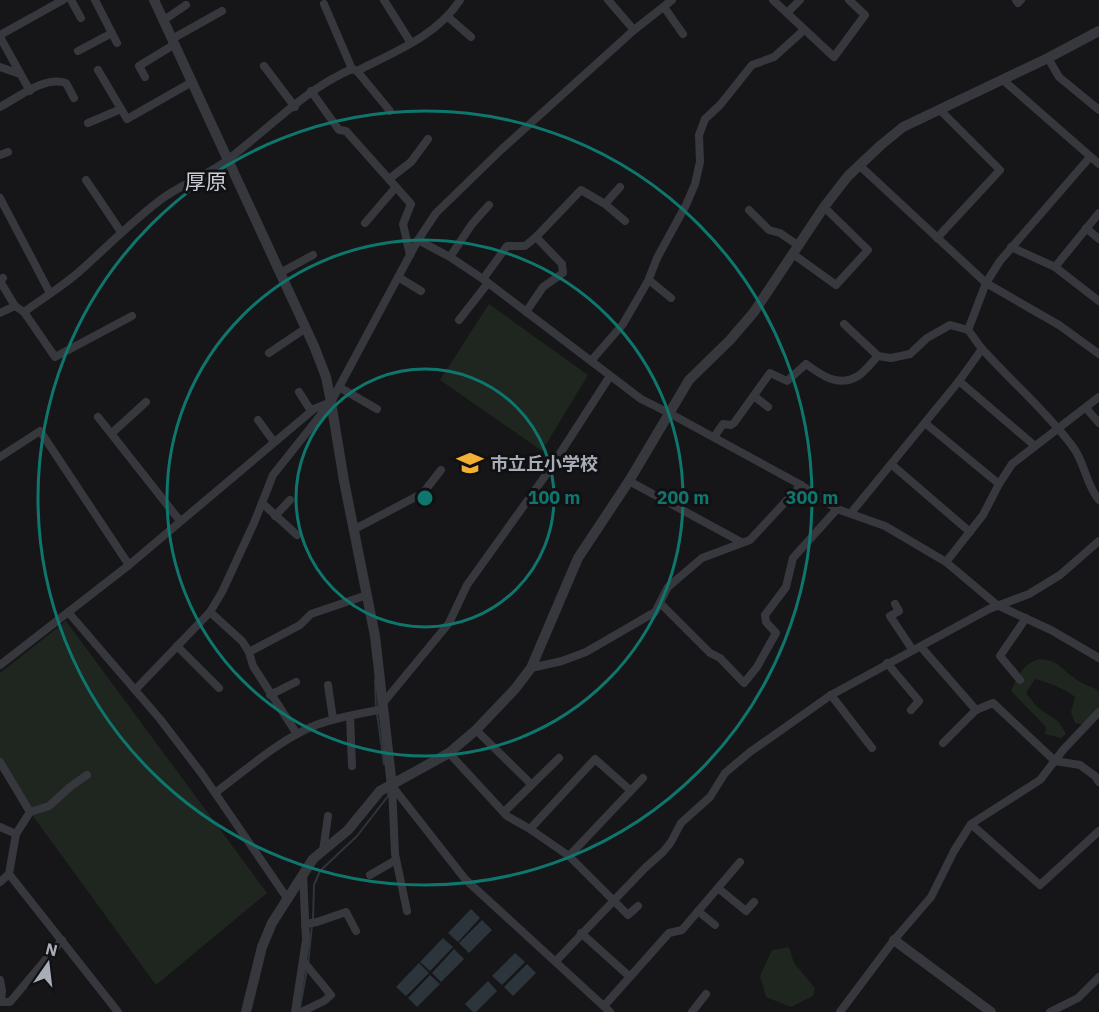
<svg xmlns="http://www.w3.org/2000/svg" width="1099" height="1012" viewBox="0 0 1099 1012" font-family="'IBM Plex Sans','Noto Sans JP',sans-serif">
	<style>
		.green { fill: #1e261f }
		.water { fill: #2c353c }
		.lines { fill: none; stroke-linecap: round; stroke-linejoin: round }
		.stream { stroke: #2c353c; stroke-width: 2 }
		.minor { stroke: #37383d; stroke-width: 8 }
		.tertiary { stroke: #37383d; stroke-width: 10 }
		.ring { fill: none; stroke: #0f766e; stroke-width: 3 }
		.labels { text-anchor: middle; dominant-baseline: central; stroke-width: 6; stroke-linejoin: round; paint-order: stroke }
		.poi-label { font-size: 18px; font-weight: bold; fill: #a8adb8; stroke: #111113; text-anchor: start }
		.quarter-label { font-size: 21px; fill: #c9ccd4; stroke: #111113 }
		.centre { fill: #0f766e; stroke: #111113; stroke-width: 3 }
		.ring-label { font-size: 18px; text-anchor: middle; font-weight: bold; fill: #0f766e; stroke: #111113; stroke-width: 6; stroke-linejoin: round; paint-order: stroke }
	</style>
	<rect width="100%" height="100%" fill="#161618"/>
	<!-- green -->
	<g class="green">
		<path d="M489,304L588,375L542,451L440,380Z"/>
		<path d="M66,621L267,893L156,985L30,812L0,764V673Z"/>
		<path d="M1039,659C1060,661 1058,666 1073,677C1080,683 1091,686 1099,691V711L1085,725L1075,723L1071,712L1075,697C1063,688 1050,683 1035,679L1026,693L1037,707L1059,722L1066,734L1061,738L1045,734L1046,727L1011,691C1017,677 1023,664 1039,659Z"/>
		<path d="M789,947L794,963L815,988L813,996L791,1007L766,997L760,976L772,950Z"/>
	</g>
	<!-- water -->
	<g class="water">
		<path d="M471,909L480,918L458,942L448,933Z"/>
		<path d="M482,920L492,930L469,953L459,943Z"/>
		<path d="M443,938L453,947L430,971L420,962Z"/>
		<path d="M454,949L464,959L441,982L432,973Z"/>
		<path d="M515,953L525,962L502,985L492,976Z"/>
		<path d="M419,963L429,973L406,996L396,987Z"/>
		<path d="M527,964L536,973L513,996L504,987Z"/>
		<path d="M430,975L440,984L417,1007L408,998Z"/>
		<path d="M488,981L497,991L476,1012H473L465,1004Z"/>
	</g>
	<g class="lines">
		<!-- stream -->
		<g class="stream">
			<path d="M375,680L376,708"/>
			<path d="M377,713L384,764"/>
			<path d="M313,919L314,885L320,871L357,836L385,800L388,796V791"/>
			<path d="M308,964L312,925"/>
			<path d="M300,1008L307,969"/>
		</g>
		<!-- minor -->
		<g class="minor">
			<path d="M71,0L81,18"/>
			<path d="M95,0L117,43"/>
			<path d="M384,0L411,43"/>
			<path d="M608,0L634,30"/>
			<path d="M773,0L834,57L865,15L849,0"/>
			<path d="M1016,0L1018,3L1021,0"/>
			<path d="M324,4L352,69"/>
			<path d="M664,7L683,34"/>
			<path d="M787,13L800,0"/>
			<path d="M448,17L471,37"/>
			<path d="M164,20L186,5"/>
			<path d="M0,35L63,0"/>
			<path d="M0,37L30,91"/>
			<path d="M172,39L222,11"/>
			<path d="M78,51L112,33"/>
			<path d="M1048,58L1059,77L1099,110"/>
			<path d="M264,66L295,107"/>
			<path d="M0,67L20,74"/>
			<path d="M98,70L127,119L192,82"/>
			<path d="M357,71L390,111"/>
			<path d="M145,77L139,66L175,44"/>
			<path d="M1003,80L1099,164"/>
			<path d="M311,91L339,130L346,131L411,204L403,224L410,255"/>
			<path d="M0,107C19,97 44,76 66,83L74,98"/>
			<path d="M88,123L121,109"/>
			<path d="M0,155L8,152"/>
			<path d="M1090,157L1000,261L986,283L968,330C974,337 978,345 985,352C1014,384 1047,412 1073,447C1085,463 1086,485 1099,500"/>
			<path d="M859,165L986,283L1059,325L1099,354"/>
			<path d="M389,179L411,162L428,139"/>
			<path d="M86,180L121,232"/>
			<path d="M0,198L50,293"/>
			<path d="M605,204L620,187"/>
			<path d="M749,210L769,230L780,233L799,246"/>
			<path d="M365,223L396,187"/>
			<path d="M1086,228L1099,239"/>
			<path d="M937,238L1000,170L939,109"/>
			<path d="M418,240L450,257L483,279L641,399L669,413L801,485L837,509L885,526L946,562L997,605L1051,630L1099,658"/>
			<path d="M1011,247L1055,267L1099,301"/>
			<path d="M793,254L836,285L868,250L824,207"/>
			<path d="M450,257L472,224L489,205"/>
			<path d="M1055,267L1099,213"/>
			<path d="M280,273L313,255"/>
			<path d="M398,277L421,291"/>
			<path d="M3,278L0,281L15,306"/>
			<path d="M483,279L507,246H525L536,237"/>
			<path d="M649,280L671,298"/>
			<path d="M24,312L55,357L132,316"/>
			<path d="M526,312L543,287L563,273L562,264L536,237L581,190L605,204L625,221"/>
			<path d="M0,313L15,306L24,312C43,298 63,286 80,271C108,246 133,220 163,198C184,183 210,174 230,158C269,128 307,88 352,69L357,71C394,52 437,36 460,0"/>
			<path d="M459,320L488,283"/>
			<path d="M844,324L878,356L891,358L910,354L927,338L950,325L968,330"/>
			<path d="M269,353L306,328"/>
			<path d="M591,361L623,324L648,281L657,258L686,205L695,184L700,162L699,135L705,119L720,105L752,65L774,57L804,30"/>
			<path d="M959,381L1035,446"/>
			<path d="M339,387L377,409"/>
			<path d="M299,392L311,411"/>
			<path d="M754,396L768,407"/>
			<path d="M1086,408L1099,423"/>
			<path d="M98,417L180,521"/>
			<path d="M258,420L274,442"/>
			<path d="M925,423L999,484"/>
			<path d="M112,433L146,402"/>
			<path d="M714,437L723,424L731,425L734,423L770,373L787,381L806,364C821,375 838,388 858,376C865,372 872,362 878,356"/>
			<path d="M0,457L40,431L129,565"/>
			<path d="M891,464L970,532"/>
			<path d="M629,481L741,542"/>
			<path d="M262,503L297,535"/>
			<path d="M851,513L959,381L982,349"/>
			<path d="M275,516L290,500"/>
			<path d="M353,530L423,493L441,470"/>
			<path d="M946,562L983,515L999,484L1012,464L1099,397"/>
			<path d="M660,603L710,653L720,658L744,683L757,667L776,633L766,622L765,615L786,587L793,558L837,509"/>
			<path d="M895,604L899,611L890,616L912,649"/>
			<path d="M68,612L160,719L202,774L287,898"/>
			<path d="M210,612L242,641L249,652L253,666L297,734"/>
			<path d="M177,646L219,688"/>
			<path d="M921,647L976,710L993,703L1055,761L1080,765L1095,776L1099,782"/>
			<path d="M249,652L300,625L311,614L367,595"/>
			<path d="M887,663L919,701L911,710"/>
			<path d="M0,665L129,565L314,409L331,402"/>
			<path d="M531,668L562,661L586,652L655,612L668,587L702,558L750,540L801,485"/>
			<path d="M1020,680L1000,656L1026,618"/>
			<path d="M328,685L333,719"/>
			<path d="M135,690L210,612L222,592L254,523L273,475L331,402L418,240L436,213L502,149L634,30L672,0"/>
			<path d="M270,695L296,682"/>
			<path d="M831,695L872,748"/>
			<path d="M383,703L449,623L467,585L548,472L610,376"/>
			<path d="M350,716L352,766"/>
			<path d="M476,730L531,784"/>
			<path d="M943,743L976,710"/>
			<path d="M449,753L507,816L530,829L569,856L628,915L638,906"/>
			<path d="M0,762L30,812L16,834L9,874L118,1012"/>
			<path d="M392,786L465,879L610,1012"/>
			<path d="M392,786L395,854L407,911"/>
			<path d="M215,793C245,771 280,739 316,725C337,717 361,713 384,709"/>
			<path d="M30,812L49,806L70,787L87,775"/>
			<path d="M504,812L559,758"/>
			<path d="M971,824L1040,885L1099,831"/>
			<path d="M0,827L16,834"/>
			<path d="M530,829L595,759L630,790"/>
			<path d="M323,851L328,816"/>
			<path d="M569,856L643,778"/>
			<path d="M370,875L396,860"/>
			<path d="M0,882L9,874"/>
			<path d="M718,888L746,911L754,902"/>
			<path d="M698,911L715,925"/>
			<path d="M305,924L317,922L346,912L356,931"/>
			<path d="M581,933L629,976"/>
			<path d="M556,961L645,868L663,852L671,842L681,823L710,797L725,773L750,752L831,695L989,609L1029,594L1060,575L1099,541"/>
			<path d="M0,980L2,991L1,1001"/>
			<path d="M0,1002H10L62,940"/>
			<path d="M604,1006L669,933L682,930L740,862"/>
			<path d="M295,1012L306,940L303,874"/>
			<path d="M301,1012L324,1001L331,995L303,961"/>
			<path d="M692,1012L706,994"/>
			<path d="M840,1012L894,940L931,897L954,851L971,824L1040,780L1063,750L1099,712"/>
			<path d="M1050,1012L1078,998L1099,977"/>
		</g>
		<!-- tertiary -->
		<g class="tertiary">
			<path d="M154,0L314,346L326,377L331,402L344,481L375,636L392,786"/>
			<path d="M894,940L991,1012"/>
			<path d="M246,1012L262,947L272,923L313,859L348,830L380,791L449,753L476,730L515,689L531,668L578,558L629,481L689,380L730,340L754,312L824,207L848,176L881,145L903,127L1048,58L1099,31"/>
		</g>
	</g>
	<!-- distance rings -->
	<g class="ring">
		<circle cx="425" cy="498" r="129"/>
		<circle cx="425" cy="498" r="258"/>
		<circle cx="425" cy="498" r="387"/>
	</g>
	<!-- icons -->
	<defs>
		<g id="school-bare" transform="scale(2.07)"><path d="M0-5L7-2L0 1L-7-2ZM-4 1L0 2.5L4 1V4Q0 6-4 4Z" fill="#f2b134" stroke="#111113" stroke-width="2.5" paint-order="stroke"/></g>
	</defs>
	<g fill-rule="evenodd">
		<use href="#school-bare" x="470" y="463"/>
	</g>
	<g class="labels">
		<!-- poi labels -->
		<g class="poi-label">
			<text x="490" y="463">市立丘小学校</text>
		</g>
		<!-- quarter labels -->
		<g class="quarter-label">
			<text x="206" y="181">厚原</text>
		</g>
	</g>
	<circle cx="425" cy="498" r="9" class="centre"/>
	<g class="ring-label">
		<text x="554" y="504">100 m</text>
		<text x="683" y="504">200 m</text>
		<text x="812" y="504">300 m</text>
	</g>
	<!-- north arrow -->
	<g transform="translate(48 964) rotate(14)" stroke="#111113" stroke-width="4.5" paint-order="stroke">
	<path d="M0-4.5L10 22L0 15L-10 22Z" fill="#a8adb8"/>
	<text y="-9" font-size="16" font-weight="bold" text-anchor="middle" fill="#a8adb8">N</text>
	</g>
</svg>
